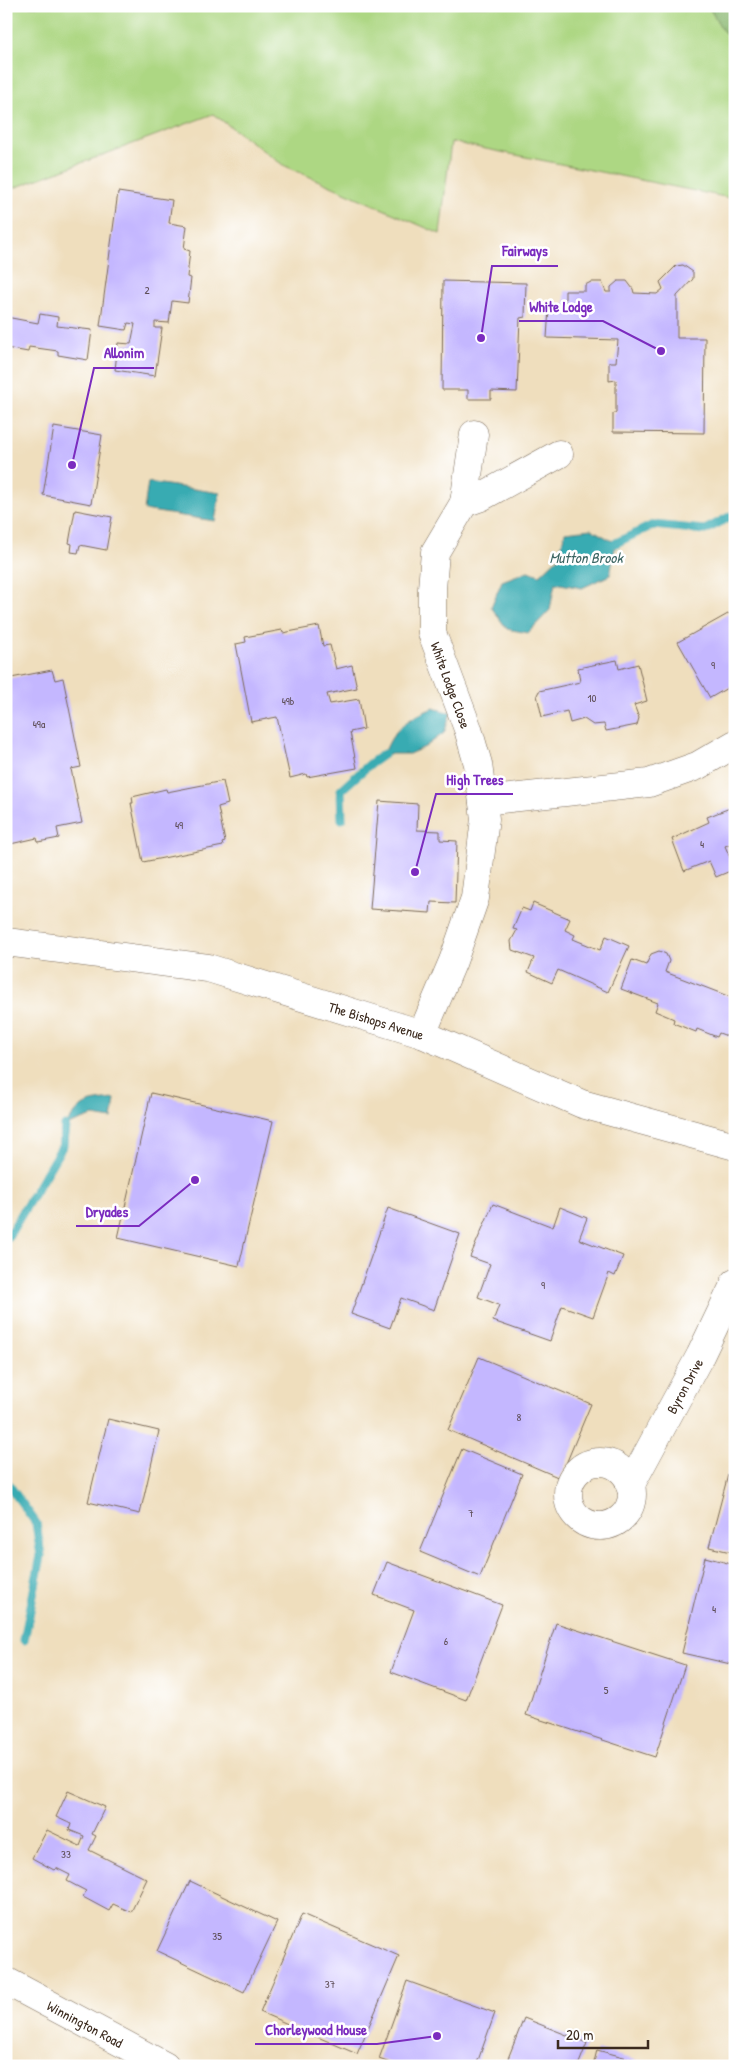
<svg xmlns="http://www.w3.org/2000/svg" width="741" height="2072" viewBox="0 0 741 2072" font-family="'Patrick Hand',sans-serif">
	<style>
		.green { fill: #add783; stroke: #748050 }
		.forest { fill: #8ab871; stroke: #627148 }
		.water { fill: #39abb2; stroke: #3a6a68 }
		.lines { fill: none; stroke-linecap: round; stroke-linejoin: round }
		.stream { stroke: #39abb2; stroke-width: 9 }
		.building { fill: #c4b7ff }
		.minor-casing { stroke: #7a6956; stroke-width: 29 }
		.minor { stroke: #fff; stroke-width: 28 }
		.labels { text-anchor: middle; dominant-baseline: central; stroke-width: 5; stroke-linejoin: round; paint-order: stroke }
		.number-label { font-size: 11px; fill: #5d4d56 }
		.street-label { font-size: 14px; fill: #3b2a1e; stroke: #fff }
		.water-label { font-size: 15px; font-style: italic; fill: #3a6461; stroke: #fff }
		.leader { fill: none; stroke: #7b2cbf; stroke-width: 2 }
		.callout-dot { fill: #7b2cbf; stroke: #fff; stroke-width: 2 }
		.callout-label { font-size: 15px; text-anchor: middle; font-weight: bold; fill: #7b2cbf; stroke: #fff; stroke-width: 5; stroke-linejoin: round; paint-order: stroke }
	</style>
	<rect width="100%" height="100%" fill="#fff"/>
	<filter id="ink" filterUnits="userSpaceOnUse"><feTurbulence type="fractalNoise" baseFrequency=".02" numOctaves="2"/><feDisplacementMap in="SourceGraphic" scale="10" xChannelSelector="R" yChannelSelector="G"/><feConvolveMatrix kernelMatrix="1 2 1 2 8 2 1 2 1" color-interpolation-filters="sRGB"/></filter>
	<filter id="wash" filterUnits="userSpaceOnUse"><feTurbulence type="fractalNoise" baseFrequency=".0096" numOctaves="4" result="noise"/><feDisplacementMap in="SourceGraphic" scale="20" xChannelSelector="R" yChannelSelector="G"/><feGaussianBlur stdDeviation="1.12" result="paint"/><feColorMatrix in="noise" values="0 0 0 0 0 0 0 0 0 0 0 0 0 0 0 0 0 1.4 0 .05"/><feComposite in="paint" operator="in"/></filter>
	<g filter="url(#wash)">
		<rect width="100%" height="100%" fill="#efdebd"/>
		<!-- green -->
		<path class="green" d="M6,6H735V199L451,142L440,234L283,165L213,114L6,191Z"/>
		<!-- forest -->
		<path class="forest" d="M708,6H735V41L723,31Z"/>
		<!-- water -->
		<g class="water">
			<path d="M148,482L220,493L215,521L144,510Z"/>
			<path d="M591,529L616,543L610,575L582,588L555,583L550,610L528,633L507,629L491,607L502,581L528,571L540,575L558,558L565,532Z"/>
			<path d="M433,708L451,713L444,733L425,747L409,754H384C394,727 408,719 433,708Z"/>
			<path d="M115,1099L112,1119L93,1116L65,1126C83,1101 85,1102 115,1099Z"/>
		</g>
		<g class="lines">
			<!-- stream -->
			<g class="stream">
				<path d="M616,543L653,525L705,530L735,514"/>
				<path d="M342,819L341,790L370,764L384,754"/>
				<path d="M8,1237L63,1145L65,1126"/>
				<path d="M6,1481L36,1523L41,1556L24,1640"/>
			</g>
		</g>
		<g id="blocks">
			<!-- building -->
			<g class="building">
				<path d="M118,192L172,200L169,223L187,226L184,249L190,251L187,277L191,278L188,303L172,301L169,323L155,322V328H162L155,376L115,370L118,343L131,344L135,324L128,323L126,330L100,326Z"/>
				<path d="M683,265L693,272V279L677,296V338H705L704,433L613,432V414L616,412V380L609,381V362H616L618,340L547,338L549,308H565V291H585V285L591,282H602L606,292H611V287L618,281H627L633,289L634,293L657,294L663,289L660,282L676,266Z"/>
				<path d="M443,281L526,283L525,317L520,318L517,392L491,391V399H468V390H442Z"/>
				<path d="M40,314L58,317L57,326L92,330L88,360L58,355V351L29,347L28,352L6,348V317L38,323Z"/>
				<path d="M54,427L102,435L91,504L43,495Z"/>
				<path d="M75,510L112,517L106,550L80,545L78,553L71,552L72,544L69,543Z"/>
				<path d="M735,610V693L733,694L729,687L710,698L678,642Z"/>
				<path d="M319,626L323,646L330,645L336,669L352,665L357,688L327,694L330,704L359,699L364,729L350,732L357,768L307,777L306,774L290,778L277,717L251,722L236,644L246,642L245,637L282,630L283,633Z"/>
				<path d="M617,660L619,669L638,664L647,701L634,705L639,718L637,725L606,731L604,724L593,725L584,719L570,723L567,711L542,717L537,695L539,691L580,682L578,668Z"/>
				<path d="M52,670L55,680L63,678L81,767L71,769L82,823L57,828L59,838L38,842L37,838L6,845V679Z"/>
				<path d="M223,781L228,804L218,807L225,842L222,843L223,846L143,862L131,803H133L132,797L166,789L167,792Z"/>
				<path d="M379,801L418,804L417,830L440,831V840L457,841L455,903L431,902L430,913L370,909Z"/>
				<path d="M730,808L732,811L735,810V842L725,846L735,869L716,877L709,861L684,871L672,839L709,822L707,817Z"/>
				<path d="M533,903L570,919L565,930L575,935L573,939L600,950L606,936L629,946L608,992L558,970L552,983L528,972L534,958L512,950L511,941L517,930L513,929L522,908L530,911Z"/>
				<path d="M659,951L666,954L669,961L665,972L733,998L735,994V1039L719,1033L717,1037L697,1029L696,1032L673,1023L674,1019L655,1011L658,1003L621,989L632,960L646,965L651,954Z"/>
				<path d="M151,1093L273,1121L239,1266L118,1238Z"/>
				<path d="M493,1204L553,1227L560,1207L587,1218L579,1239L623,1256L615,1276L609,1273L593,1317L562,1306L550,1341L493,1321L499,1305L478,1297L490,1264L470,1257Z"/>
				<path d="M388,1208L460,1234L434,1310L401,1298L390,1328L351,1314Z"/>
				<path d="M479,1357L591,1404L560,1478L448,1430Z"/>
				<path d="M108,1419L159,1431L140,1514L88,1502Z"/>
				<path d="M462,1449L522,1474L480,1577L420,1552Z"/>
				<path d="M734,1452H735V1553L709,1547Z"/>
				<path d="M705,1557L735,1565V1665L682,1653Z"/>
				<path d="M387,1562L502,1605L466,1700L391,1672L414,1610L374,1595Z"/>
				<path d="M556,1623L685,1665L655,1757L526,1715Z"/>
				<path d="M68,1791L105,1807L92,1834L96,1836L89,1850L147,1879L131,1912L113,1904L109,1911L83,1897L86,1891L67,1881L70,1875L56,1868L54,1870L32,1858L47,1830L80,1846L84,1836L69,1830L71,1824L56,1817Z"/>
				<path d="M190,1881L277,1922L244,1992L157,1951Z"/>
				<path d="M302,1914L399,1956L357,2054L260,2012Z"/>
				<path d="M407,1981L495,2013L476,2066H398L379,2059Z"/>
				<path d="M524,2018L587,2043L578,2066H505Z"/>
				<path d="M597,2050L654,2065L653,2066H593Z"/>
			</g>
		</g>
	</g>
	<g filter="url(#ink)">
		<use href="#blocks" fill-opacity="0" stroke="#7a6956" stroke-width="1"/>
		<g class="lines">
			<!-- minor casing -->
			<g class="minor-casing">
				<g id="minor">
					<path d="M464,503L474,434"/>
					<path d="M483,801L649,783L697,766L735,744"/>
					<path id="s1" d="M6,942L208,968L422,1034L582,1104L735,1146"/>
					<path d="M422,1034L453,961L475,898L485,819L478,764L468,729L432,633V589L435,552L464,503L481,497L559,454"/>
					<circle cx="600" cy="1494" r="32"/>
					<path id="s2" d="M630,1486L700,1356L735,1283"/>
					<path id="s3" d="M6,1981L165,2066"/>
				</g>
			</g>
			<!-- minor -->
			<use href="#minor" class="minor"/>
		</g>
	</g>
	<g class="labels">
		<!-- number labels -->
		<g class="number-label">
			<text x="147" y="290">2</text>
			<text x="713" y="665">9</text>
			<text x="592" y="698">10</text>
			<text x="288" y="701">49b</text>
			<text x="39" y="724">49a</text>
			<text x="179" y="825">49</text>
			<text x="702" y="844">4</text>
			<text x="543" y="1285">9</text>
			<text x="519" y="1417">8</text>
			<text x="471" y="1513">7</text>
			<text x="714" y="1609">4</text>
			<text x="446" y="1641">6</text>
			<text x="606" y="1690">5</text>
			<text x="66" y="1854">33</text>
			<text x="217" y="1936">35</text>
			<text x="330" y="1984">37</text>
		</g>
		<!-- street labels -->
		<g class="street-label">
			<text transform="translate(451 685) rotate(70)">White Lodge Close</text>
			<text stroke="none"><textPath href="#s1" startOffset="380">The Bishops Avenue</textPath></text>
			<text stroke="none"><textPath href="#s2" startOffset="114">Byron Drive</textPath></text>
			<text stroke="none"><textPath href="#s3" startOffset="90">Winnington Road</textPath></text>
		</g>
		<!-- water labels -->
		<g class="water-label">
			<text x="586" y="557">Mutton Brook</text>
		</g>
	</g>
	<!-- callouts -->
	<path class="leader" d="M481 338L492 266H558M661 351L603 321H519M72 465L94 368H154M415 872L436 794H513M195 1180L139 1226H76M437 2036L377 2044H255"/>
	<g class="callout-dot">
		<circle cx="481" cy="338" r="5"/>
		<circle cx="661" cy="351" r="5"/>
		<circle cx="72" cy="465" r="5"/>
		<circle cx="415" cy="872" r="5"/>
		<circle cx="195" cy="1180" r="5"/>
		<circle cx="437" cy="2036" r="5"/>
	</g>
	<g class="callout-label">
		<text x="525" y="256">Fairways</text>
		<text x="561" y="312">White Lodge</text>
		<text x="124" y="358">Allonim</text>
		<text x="475" y="785">High Trees</text>
		<text x="107" y="1217">Dryades</text>
		<text x="316" y="2035">Chorleywood House</text>
	</g>
	<!-- margin -->
	<rect width="741" height="2072" fill="none" stroke="#fff" stroke-width="25"/>
	<!-- scale -->
	<path d="M558 2040v8h90v-8" fill="none" stroke="#3b2a1e" stroke-width="2.5"/>
	<text x="566" y="2040" font-size="15" fill="#3b2a1e" stroke="#ffffff" stroke-width="4" paint-order="stroke">20 m</text>
</svg>
